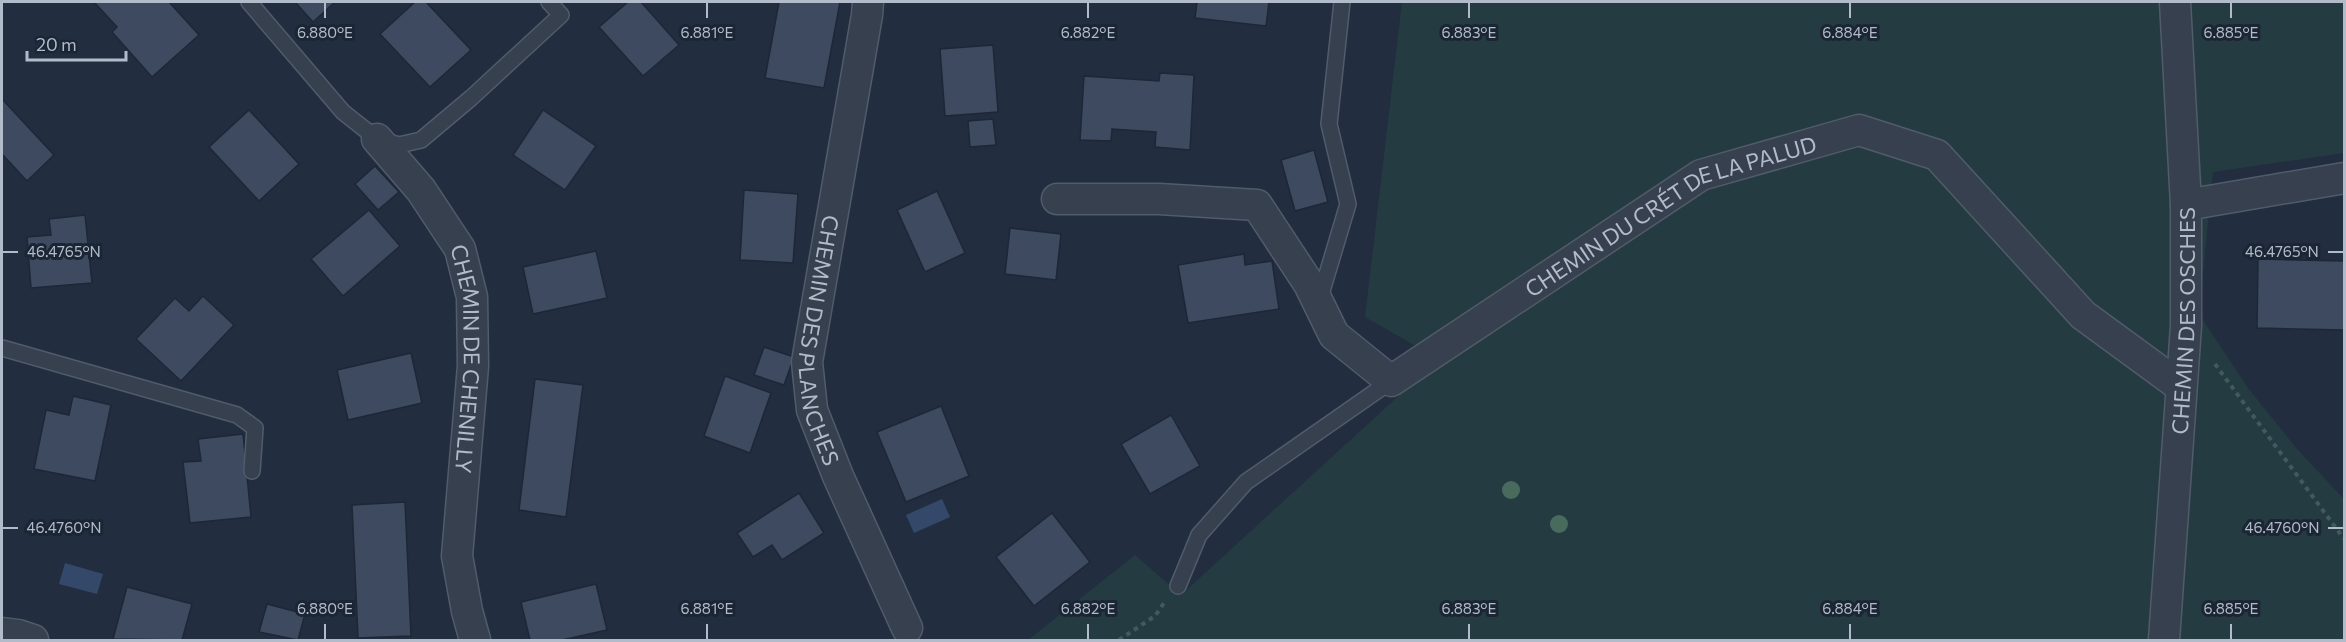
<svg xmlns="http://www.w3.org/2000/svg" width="2346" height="642" viewBox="0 0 2346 642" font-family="Commissioner,sans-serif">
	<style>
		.green { fill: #243c41 }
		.water { fill: #344869 }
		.building { fill: #3d4a60; stroke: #1d2736; stroke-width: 1.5 }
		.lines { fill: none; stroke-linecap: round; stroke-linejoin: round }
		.lane-casing { stroke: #515b6a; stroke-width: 18 }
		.street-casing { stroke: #515b6a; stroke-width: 33 }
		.path { stroke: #42595e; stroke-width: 4; stroke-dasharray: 4.5 4.5; stroke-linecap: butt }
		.lane { stroke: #36404f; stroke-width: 15 }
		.street { stroke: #36404f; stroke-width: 30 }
		.tree { fill: #486b5e }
		.ticks { fill: none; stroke: #b2bbca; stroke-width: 2 }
		.labels { text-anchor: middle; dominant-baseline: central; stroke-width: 6; stroke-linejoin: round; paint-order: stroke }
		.street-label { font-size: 22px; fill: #b2bbca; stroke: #1b2534 }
		.ticks-label { font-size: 15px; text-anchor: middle; fill: #b2bbca; stroke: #1b2534; stroke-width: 6; stroke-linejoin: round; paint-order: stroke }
	</style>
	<rect width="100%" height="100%" fill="#222d40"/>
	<!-- green -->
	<path class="green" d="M1402,2H2344V153L2213,172L2199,314L2248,388L2297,449L2344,499V640H1028L1135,555L1181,595L1439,359L1365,317Z"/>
	<!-- water -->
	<g class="water">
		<path d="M942,499L950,517L914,533L906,515Z"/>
		<path d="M65,563L103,574L97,594L59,584Z"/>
	</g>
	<!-- building -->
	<g class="building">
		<path d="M94,2H169L199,35L152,77L112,32L117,27Z"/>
		<path d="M295,2H335L313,22Z"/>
		<path d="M415,2H426L471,50L430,87L380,34Z"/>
		<path d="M628,2H641L679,45L643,76L599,27Z"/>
		<path d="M779,2H840L824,88L765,78Z"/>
		<path d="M1197,2H1269L1266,26L1195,18Z"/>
		<path d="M993,45L998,112L945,116L940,49Z"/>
		<path d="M1160,73L1194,75L1190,150L1155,147L1156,132L1112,129L1111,141L1080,140L1084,76L1159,81Z"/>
		<path d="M2,99L54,155L27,181L2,154Z"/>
		<path d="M249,110L299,164L259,201L209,147Z"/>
		<path d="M543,110L596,146L565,190L513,155Z"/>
		<path d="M993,119L996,145L970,147L968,121Z"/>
		<path d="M1314,150L1328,202L1295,211L1281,160Z"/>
		<path d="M375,166L399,192L378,210L355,184Z"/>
		<path d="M744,190L798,194L793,263L740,260Z"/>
		<path d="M937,191L965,253L925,272L897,210Z"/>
		<path d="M369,210L400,246L343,296L311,259Z"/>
		<path d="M85,215L92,283L31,288L27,237L51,235L49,219Z"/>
		<path d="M1010,228L1061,234L1056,280L1005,274Z"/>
		<path d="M596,251L607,298L533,314L523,267Z"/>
		<path d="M1244,254L1245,265L1272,261L1279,309L1188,323L1178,265Z"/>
		<path d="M2258,259L2344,261V330L2257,328Z"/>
		<path d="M203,296L234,325L181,381L136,339L175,298L189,311Z"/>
		<path d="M764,347L794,357L784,385L754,375Z"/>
		<path d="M411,353L422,403L348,420L337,370Z"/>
		<path d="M725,376L771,393L750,453L704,436Z"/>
		<path d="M535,379L583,385L566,517L519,510Z"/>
		<path d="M73,396L111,405L95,481L34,469L46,410L69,415Z"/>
		<path d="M941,406L969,476L906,502L877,432Z"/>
		<path d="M1171,415L1200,466L1150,494L1121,444Z"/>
		<path d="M243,434L251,517L190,523L183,462L201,461L198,439Z"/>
		<path d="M799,493L824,533L782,560L772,545L753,557L737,533Z"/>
		<path d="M405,502L411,636L358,638L352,505Z"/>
		<path d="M1052,513L1090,562L1034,606L996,557Z"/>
		<path d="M596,584L607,630L562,640H530L521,602Z"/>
		<path d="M127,587L192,604L182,640L113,639Z"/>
		<path d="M267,604L305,614L298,640L259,632Z"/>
	</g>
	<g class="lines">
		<!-- lane casing -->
		<g class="lane-casing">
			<g id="lane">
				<path d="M249,2L343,112L377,139L399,145L421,140L471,98L561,15L549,2"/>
				<path d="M1319,301L1348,204L1329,124L1342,2"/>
				<path d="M2,348L237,415L255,428L252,471"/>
				<path d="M1178,586L1199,535L1246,482L1391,381"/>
			</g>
		</g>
		<!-- street casing -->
		<g class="street-casing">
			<g id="street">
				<path id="s1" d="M868,2L867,15L807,362L812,410L838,476L907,628"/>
				<path id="s2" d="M377,139L421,190L460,249L472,297L473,366L457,556L467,611L475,640"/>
				<path id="s3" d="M1057,199H1159L1257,205L1309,284L1334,335L1391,381L1701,175L1859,130L1937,155L2083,315L2180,386"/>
				<path d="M2186,205L2344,178"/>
				<path d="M2,633L18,635L33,640"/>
				<path id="s4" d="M2164,640L2186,326V205L2175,2"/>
			</g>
		</g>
		<!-- path -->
		<g class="path">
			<path d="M2215,364L2344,539"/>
			<path d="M1119,640L1155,616L1164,603"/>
		</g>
		<!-- lane -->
		<use href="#lane" class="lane"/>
		<!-- street -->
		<use href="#street" class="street"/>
	</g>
	<!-- trees -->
	<g class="tree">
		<circle cx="1511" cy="490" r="9"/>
		<circle cx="1559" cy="524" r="9"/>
	</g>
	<!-- ticks -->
	<path class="ticks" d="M325,3V18M707,3V18M1088,3V18M1469,3V18M1850,3V18M2231,3V18M3,252H18M2328,252H2343M3,528H18M2328,528H2343M325,624V639M707,624V639M1088,624V639M1469,624V639M1850,624V639M2231,624V639"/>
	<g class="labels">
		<!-- street labels -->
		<g class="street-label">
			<text stroke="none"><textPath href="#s3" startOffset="752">CHEMIN DU CRÉT DE LA PALUD</textPath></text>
			<text stroke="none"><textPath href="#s4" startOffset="320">CHEMIN DES OSCHES</textPath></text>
			<text stroke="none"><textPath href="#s1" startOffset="344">CHEMIN DES PLANCHES</textPath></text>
			<text stroke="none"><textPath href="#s2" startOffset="249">CHEMIN DE CHENILLY</textPath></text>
		</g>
	</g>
	<g class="ticks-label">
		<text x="325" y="38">6.880°E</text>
		<text x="707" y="38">6.881°E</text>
		<text x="1088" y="38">6.882°E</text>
		<text x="1469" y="38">6.883°E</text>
		<text x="1850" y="38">6.884°E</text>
		<text x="2231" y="38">6.885°E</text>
		<text x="64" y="257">46.4765°N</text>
		<text x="2282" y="257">46.4765°N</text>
		<text x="64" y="533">46.4760°N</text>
		<text x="2282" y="533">46.4760°N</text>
		<text x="325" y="614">6.880°E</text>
		<text x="707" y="614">6.881°E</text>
		<text x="1088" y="614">6.882°E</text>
		<text x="1469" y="614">6.883°E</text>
		<text x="1850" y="614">6.884°E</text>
		<text x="2231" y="614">6.885°E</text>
	</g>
	<!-- border -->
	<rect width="2346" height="642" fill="none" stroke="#b2bbca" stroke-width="6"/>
	<!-- scale -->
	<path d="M27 51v9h99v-9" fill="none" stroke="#b2bbca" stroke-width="3"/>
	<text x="36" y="51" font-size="18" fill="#b2bbca" stroke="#1b2534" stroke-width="4.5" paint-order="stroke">20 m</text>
</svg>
